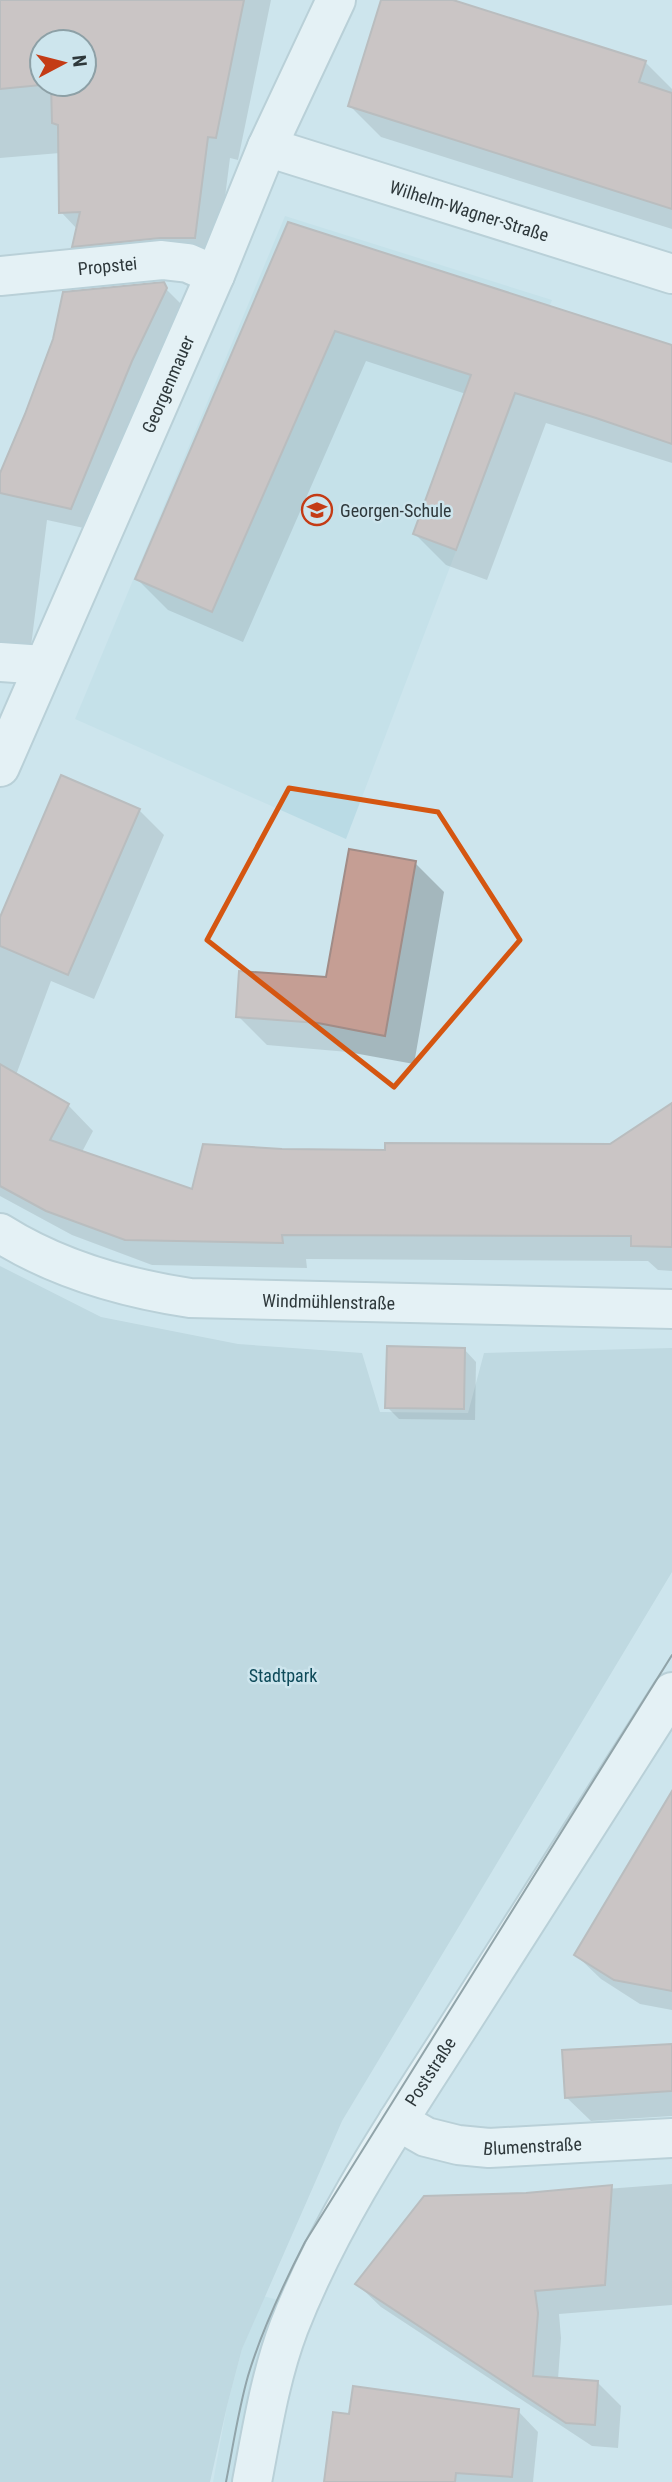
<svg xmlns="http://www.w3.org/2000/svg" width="672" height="2482" viewBox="0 0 672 2482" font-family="'Roboto Condensed',sans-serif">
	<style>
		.built { fill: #badbe5 }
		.green { fill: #adc9d2 }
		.shadow { fill: #0003; fill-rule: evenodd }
		.building { fill: #c59e94; stroke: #a18c87; stroke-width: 2; fill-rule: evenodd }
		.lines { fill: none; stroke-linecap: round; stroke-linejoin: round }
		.minor-casing { stroke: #a0b7be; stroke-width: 42 }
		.minor { stroke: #fff; stroke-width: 38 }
		.tram { stroke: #475457; stroke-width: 2 }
		.marked { fill: none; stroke: #d55611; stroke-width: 5; stroke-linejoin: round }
		.labels { text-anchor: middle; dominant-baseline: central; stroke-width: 5; stroke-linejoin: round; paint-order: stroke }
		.street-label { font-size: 18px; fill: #2e383b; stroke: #cde5ed }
		.poi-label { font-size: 18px; fill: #2e383b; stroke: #cde5ed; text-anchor: start }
		.park-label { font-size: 18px; fill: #0d4a59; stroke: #cde5ed }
	</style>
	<rect width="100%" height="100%" fill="#cde5ed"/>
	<!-- built -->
	<g class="built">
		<path d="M285,216L552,300L346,839L75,719Z"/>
		<path d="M263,2296L290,2303L240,2482H213L227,2406L242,2349Z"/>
	</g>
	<!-- green -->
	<path class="green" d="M0,1266L101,1317L238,1344L362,1353L380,1412L468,1413L484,1353L672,1348V1572L342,2121L242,2349L227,2406L210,2482H0Z"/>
	<!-- shadow -->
	<g class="shadow">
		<path d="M0,0H271L238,160L230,158L217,260L97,269L74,246L78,230L61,212L60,153L0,158ZM42,42H84V84H42Z"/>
		<path d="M383,0H447L645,62L672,89V229L381,137L350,106Z"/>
		<path d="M289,224L672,348V463L546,423L487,580L446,565L415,534L466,394L366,361L243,642L168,610L137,579Z"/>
		<path d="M161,284L184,307L93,530L47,520L29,662L0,675V478Z"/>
		<path d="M139,810L164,835L94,999L51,981L16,1075L68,1105L93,1131L82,1152L193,1191L282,1151L387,1152L611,1146L672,1105V1271L658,1270L648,1261L306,1259L307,1268L152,1265L72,1235L0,1196V920Z"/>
		<path d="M415,863L444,892L414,1064L348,1052L267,1045L238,1016L328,979Z"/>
		<path d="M464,1349L476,1362L475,1420L399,1419L387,1407Z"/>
		<path d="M672,1836V2010L640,2004L601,1979L576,1955Z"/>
		<path d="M672,2045V2116L591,2121L566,2097Z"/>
		<path d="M672,2184V2305L559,2314L561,2338L558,2379L597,2382L621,2406L618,2448L592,2446L381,2307L357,2284L526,2195Z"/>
		<path d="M518,2411L538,2432L533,2482H324L351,2416Z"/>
	</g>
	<!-- building -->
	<g class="building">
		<path d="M0,0H244L216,138L208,137L195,238H160L72,247L80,212L59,213L58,125L52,123L51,84L0,89ZM42,42H84V84H42Z"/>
		<path d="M381,0H453L646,61L639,82L672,93V209L348,106Z"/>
		<path d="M288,222L672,345V444L596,418L515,393L456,550L413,534L471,375L335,331L212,612L135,579Z"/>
		<path d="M164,282L167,288L132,361L71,509L0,493V473L25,414L53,339L63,292Z"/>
		<path d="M61,775L140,809L68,975L0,946V917Z"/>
		<path d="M349,849L416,861L385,1036L318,1023L236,1017L239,971L326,977Z"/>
		<path d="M0,1064L69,1104L50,1140L192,1189L203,1144L282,1149L385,1150V1143L610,1144L672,1103V1247L631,1246V1236L282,1235L283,1243L125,1240L46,1211L0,1186Z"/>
		<path d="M387,1346L465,1348L464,1409L385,1408Z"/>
		<path d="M672,1791V1991L614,1980L574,1955Z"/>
		<path d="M672,2044V2091L565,2098L562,2050Z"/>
		<path d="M612,2185L605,2285L535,2291L538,2313L533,2376L598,2381L595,2425L566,2423L355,2284L424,2196L526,2193Z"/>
		<path d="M353,2386L519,2409L512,2477L456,2473L455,2482H324L333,2412L349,2414Z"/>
	</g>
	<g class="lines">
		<!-- minor casing -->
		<g class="minor-casing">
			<g id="minor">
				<path id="s1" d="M267,147L672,274"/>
				<path id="s2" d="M0,276L162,260L188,263L215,275"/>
				<path d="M0,662L44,665"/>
				<path id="s3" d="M0,767L215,275L267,147L336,0"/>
				<path id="s4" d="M0,1233C57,1269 124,1288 190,1298L672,1309"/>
				<path id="s5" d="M398,2121L426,2137L458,2145L489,2148L672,2138"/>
				<path id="s6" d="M252,2482C262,2430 270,2377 289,2327C330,2222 394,2127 455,2032C527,1918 600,1805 672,1692"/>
			</g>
		</g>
		<!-- minor -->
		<use href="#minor" class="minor"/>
		<!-- tram -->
		<path class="tram" d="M226,2482C233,2447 238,2411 248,2376C262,2329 283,2285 305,2242L672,1655"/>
	</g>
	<!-- marked area -->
	<path d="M0 0H672V2482H0ZM289,788L438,812L520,940L394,1087L207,940Z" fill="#cde5ed" fill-opacity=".55" fill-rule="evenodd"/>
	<path class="marked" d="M289,788L438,812L520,940L394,1087L207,940Z"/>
	<!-- icons -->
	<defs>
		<g id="school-ring" transform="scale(1.575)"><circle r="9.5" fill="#cde5ed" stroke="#c43b15" stroke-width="1.5"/><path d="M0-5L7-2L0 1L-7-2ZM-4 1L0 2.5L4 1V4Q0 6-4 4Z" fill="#c43b15"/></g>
	</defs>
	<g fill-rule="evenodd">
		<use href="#school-ring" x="317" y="510"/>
	</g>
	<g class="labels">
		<!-- street labels -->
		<g class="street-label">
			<text stroke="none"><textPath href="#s1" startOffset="212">Wilhelm-Wagner-Straße</textPath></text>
			<text stroke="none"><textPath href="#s2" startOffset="108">Propstei</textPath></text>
			<text stroke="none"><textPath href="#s3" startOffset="418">Georgenmauer</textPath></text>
			<text stroke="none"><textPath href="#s4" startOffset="341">Windmühlenstraße</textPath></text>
			<text stroke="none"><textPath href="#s6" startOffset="452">Poststraße</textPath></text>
			<text stroke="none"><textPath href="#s5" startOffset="140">Blumenstraße</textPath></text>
		</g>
		<!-- poi labels -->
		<g class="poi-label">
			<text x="340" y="510">Georgen-Schule</text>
		</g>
		<!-- park labels -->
		<g class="park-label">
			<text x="283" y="1675">Stadtpark</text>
		</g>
	</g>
	<!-- north arrow -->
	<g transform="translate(63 63) rotate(83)"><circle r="33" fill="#cde5ed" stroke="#8da0a6" stroke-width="2"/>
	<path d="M0-5L12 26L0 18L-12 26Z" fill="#c43b15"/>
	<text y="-10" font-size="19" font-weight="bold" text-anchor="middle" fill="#2e383b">N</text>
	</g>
</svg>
